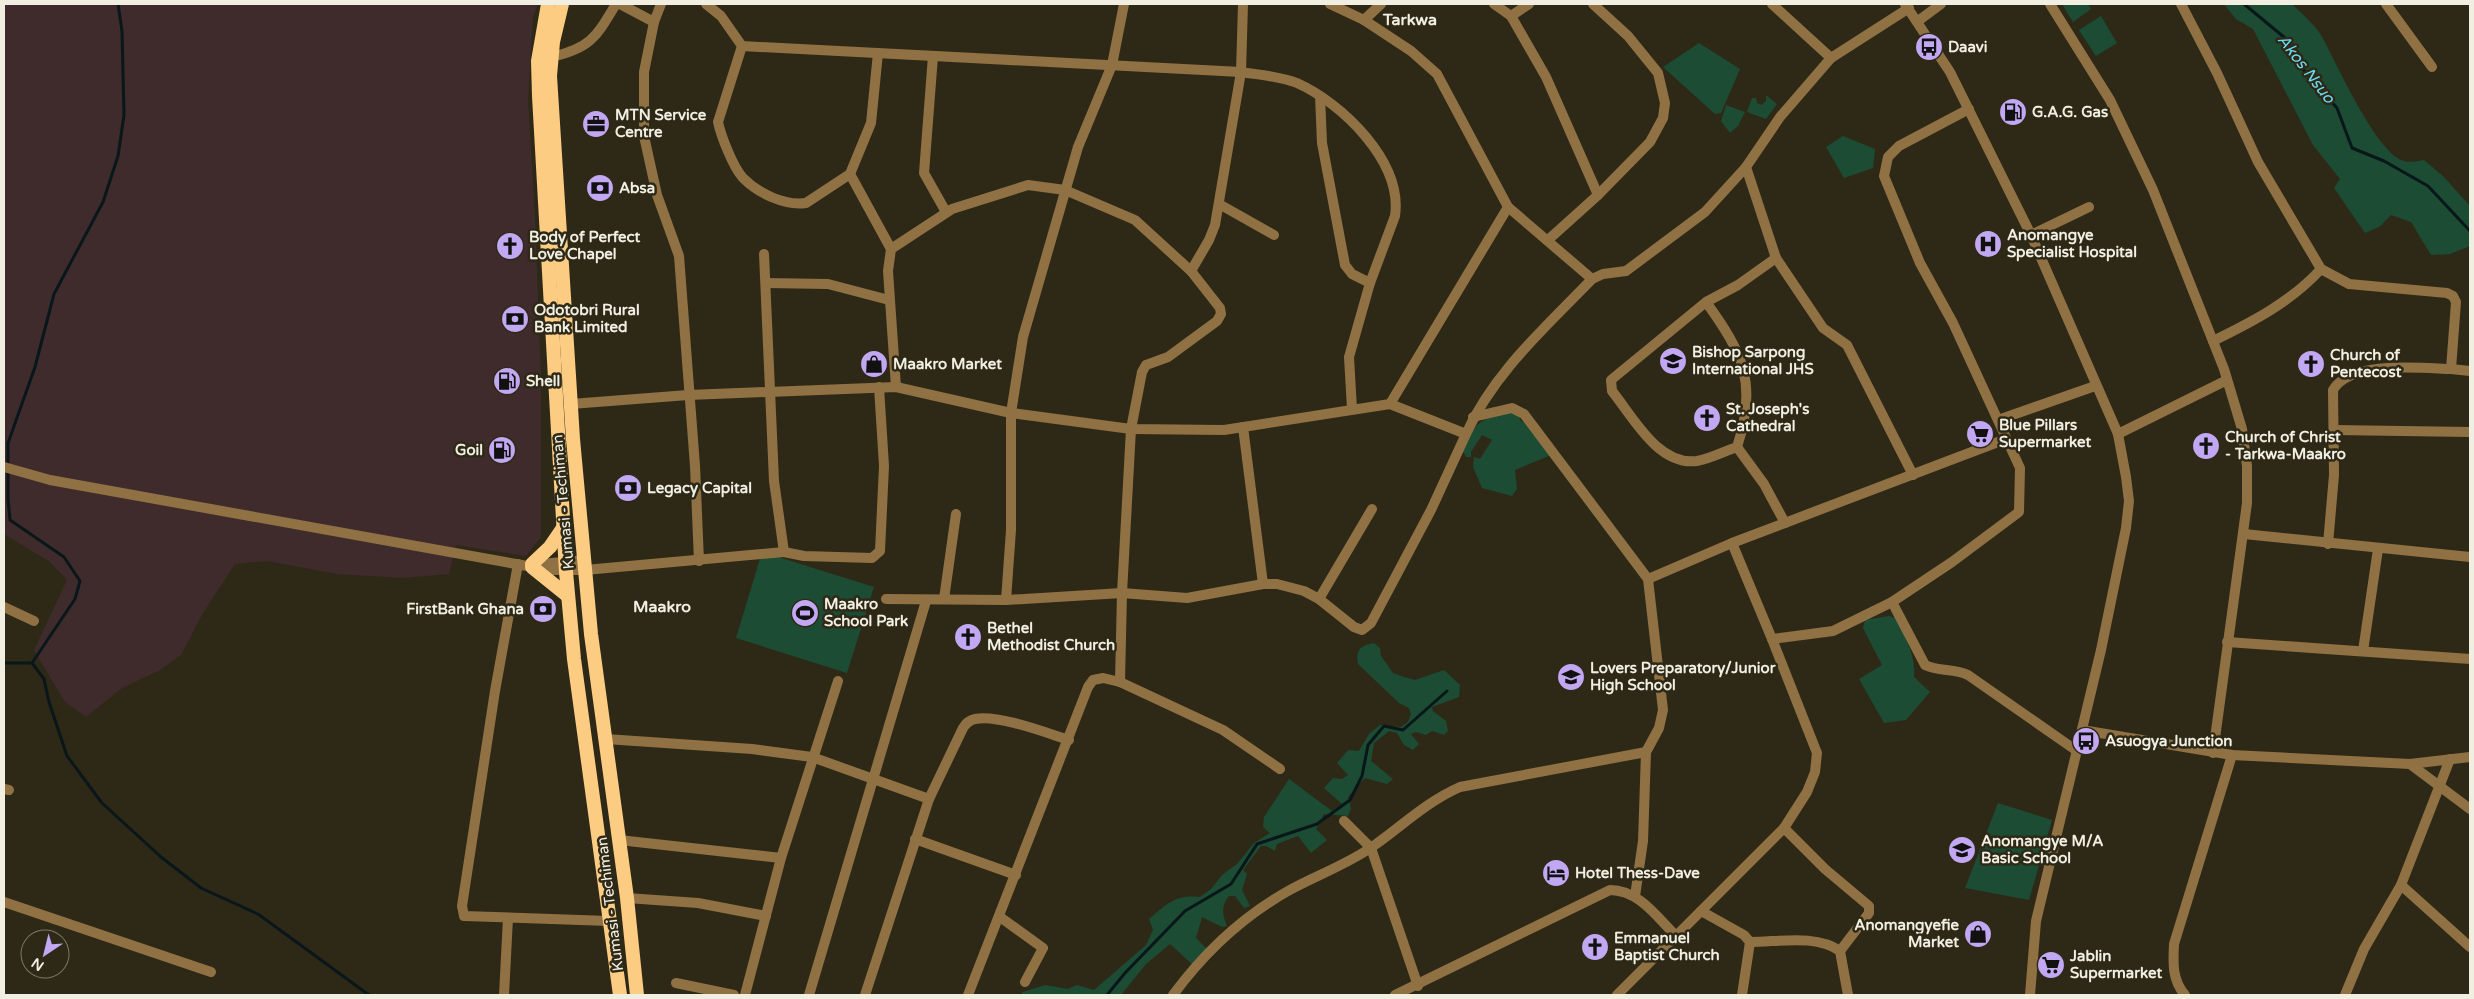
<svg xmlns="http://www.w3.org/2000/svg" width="2474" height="999" viewBox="0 0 2474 999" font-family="'Varela Round',sans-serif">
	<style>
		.industrial { fill: #3f2b2c }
		.green { fill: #1c4c33 }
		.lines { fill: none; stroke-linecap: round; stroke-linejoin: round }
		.stream { stroke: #09171a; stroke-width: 3 }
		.minor { stroke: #907143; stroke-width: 10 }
		.tertiary { stroke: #907143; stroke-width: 10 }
		.trunk { stroke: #fbcc82; stroke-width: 14 }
		.labels { text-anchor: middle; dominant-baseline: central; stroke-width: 5; stroke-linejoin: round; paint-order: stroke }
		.poi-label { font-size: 15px; font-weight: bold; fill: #f1eee2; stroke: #2e2917; text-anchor: start }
		.street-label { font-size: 15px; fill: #f1eee2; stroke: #2e2917 }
		.neighbourhood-label { font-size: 16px; font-weight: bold; fill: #f1eee2; stroke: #2e2917 }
		.water-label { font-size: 16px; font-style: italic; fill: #6bdcf5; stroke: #2e2917 }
	</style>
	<rect width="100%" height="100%" fill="#2e2917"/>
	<!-- industrial -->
	<path class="industrial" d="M4,4H538L533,17L528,99L535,218L541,376V537L526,556L456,545L449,574L403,578L337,574L267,561L235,564L203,613L181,655L160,670L122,688L86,717L65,702L34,650L67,580L50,562L4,534Z"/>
	<!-- green -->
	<g class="green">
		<path d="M2062,4H2088L2091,9L2073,22Z"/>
		<path d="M2224,4H2292C2301,13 2314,24 2321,35C2335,60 2377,155 2404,161C2410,163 2418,161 2424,160L2444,177L2470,206V246L2450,254L2431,255L2411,222L2391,215L2379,227L2365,233L2334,188L2340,179L2313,145L2253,29L2236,19Z"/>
		<path d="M2101,16L2117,43L2096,56L2079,30Z"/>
		<path d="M1699,43L1740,69L1721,113L1715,114L1663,67Z"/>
		<path d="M1766,95L1777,104L1766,119L1747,112L1752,98H1756L1757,103L1762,105L1766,101Z"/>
		<path d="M1726,105L1745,112L1738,126L1730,133L1721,121Z"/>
		<path d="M1843,136L1875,149L1873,168L1844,178L1826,147Z"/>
		<path d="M1511,412L1518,415L1521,421L1530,425L1551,455L1515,470L1517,489L1512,496L1482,488L1473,467L1474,457L1480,459L1492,440L1482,435L1471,452V457H1466L1463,451C1477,420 1478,420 1511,412Z"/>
		<path d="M762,552L874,587L847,673L736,638Z"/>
		<path d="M1889,616L1896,618C1905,637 1916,655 1914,677L1930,692L1906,720L1884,723L1859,679L1882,665L1863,628L1865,620Z"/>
		<path d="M1374,643L1380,648L1381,656L1393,673L1404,677L1415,680L1444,670L1460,685L1459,697L1432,707L1433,711L1446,721L1448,731L1444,735L1432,731L1426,735L1416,732L1411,734L1419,744L1413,750L1404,745L1397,733L1389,731L1374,743L1371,761L1393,779L1387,784L1365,778L1348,797L1351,808L1348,816L1324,814L1316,829L1327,840L1311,853L1298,836L1277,844L1275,851L1266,846H1261L1243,870L1247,874L1242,890L1250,906L1244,908L1235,896H1229C1221,906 1222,914 1227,926L1222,927L1202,917L1196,938L1207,949L1193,965L1170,944L1146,964L1121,995H1020L1023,992L1045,985L1068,989L1077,985L1094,990L1146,945L1153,930L1149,919C1167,904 1175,894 1200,897L1211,889L1222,875L1237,864L1254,843L1270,833L1263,827L1264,817L1289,779L1332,811L1342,804L1324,788L1333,778L1342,779L1348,775L1337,763L1348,750L1359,751L1369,734L1380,725L1401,727L1408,722L1411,714L1409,708L1399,703L1358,664C1355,650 1361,645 1374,643Z"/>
		<path d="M1998,803L2052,820L2029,900L1965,888Z"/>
	</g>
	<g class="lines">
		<!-- stream -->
		<g class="stream">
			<path d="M2244,4L2285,38L2293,58L2337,108L2352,148L2384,161L2428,186L2470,231"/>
			<path d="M4,663H32L44,679L49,702L67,756L102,803L161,857L201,888L258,914L369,995"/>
			<path d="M32,663L75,599L80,581L64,557L10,520L8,499V443L35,367L54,294L103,202L118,156L124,115L122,31L118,4"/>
			<path d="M1107,995L1125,973L1185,911L1231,884L1257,844L1317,824L1350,800L1362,776L1368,745L1384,726L1403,730L1447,691"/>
		</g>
		<!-- minor -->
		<g class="minor">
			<path d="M620,4L654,22"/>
			<path d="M661,4L654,22L644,72V136L657,195L679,256L695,466L699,561"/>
			<path d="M706,4L721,16L742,46L1241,72C1259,75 1280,76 1297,83C1342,103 1403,162 1395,216L1370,283L1349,357L1352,409"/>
			<path d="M1330,4L1364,20L1411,51L1437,74L1508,207L1592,279"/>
			<path d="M1494,4L1511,16L1546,77L1598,195"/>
			<path d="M1772,4L1831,58"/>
			<path d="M2050,4L2110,100L2153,190L2224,369L2242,429L2247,466V503L2213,753"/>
			<path d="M2181,4L2217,73L2258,162L2321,269L2349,284L2447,293L2453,296L2456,302L2451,369C2421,368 2351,360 2333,390L2334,475L2328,544"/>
			<path d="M2386,4L2432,67"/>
			<path d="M1511,16L1529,4"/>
			<path d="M1364,20L1381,4"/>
			<path d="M1918,21L1941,4"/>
			<path d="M742,46L718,122C721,136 733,167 743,178C758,193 784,206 806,203L850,174"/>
			<path d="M878,53L871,123L850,174L891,249L888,271L896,387"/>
			<path d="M933,56L924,173L946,212"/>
			<path d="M552,57C591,48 596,37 616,4"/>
			<path d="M1320,96L1322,143L1345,265L1352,274L1370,283"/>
			<path d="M1219,204L1274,235"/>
			<path d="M2031,235L2089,207"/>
			<path d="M1548,240L1598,195L1650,142L1663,118L1665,103L1658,73L1628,36L1593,4"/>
			<path d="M891,249L952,209L1028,185L1065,190L1135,220L1191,271L1220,308L1221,314L1217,321L1168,357L1146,365L1142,372L1131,429L1122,593L1120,682"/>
			<path d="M764,254L774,481L784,552L804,556L872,558L880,551L884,466L879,387"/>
			<path d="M1776,258L1823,328L1847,345L1913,475"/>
			<path d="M1191,271L1209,240L1215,225L1241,72L1243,4"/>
			<path d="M766,283L828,284L889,300"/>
			<path d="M1706,302C1743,353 1758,384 1737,447C1725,451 1710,459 1697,461C1658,466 1633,417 1612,391L1611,380L1706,302L1738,285L1776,258L1746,167"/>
			<path d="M2213,341C2252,322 2291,302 2321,269"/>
			<path d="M2451,369L2470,371"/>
			<path d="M571,404L688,395L896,387L1011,413L1131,429L1224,430L1390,404L1466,434C1494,372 1546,327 1592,279L1603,274L1626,271L1705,212L1746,167L1780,117L1831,58L1909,8"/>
			<path d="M1390,404L1508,207"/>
			<path d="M1473,417L1512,408L1524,414L1648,579L1663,710L1659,728L1646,752L1643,841L1635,896"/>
			<path d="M1998,420L2095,386"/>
			<path d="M1243,427L1263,584"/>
			<path d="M2334,430L2470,432"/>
			<path d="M2118,434L2227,380"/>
			<path d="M1737,447L1764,484L1785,523"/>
			<path d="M2244,534L2470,557"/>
			<path d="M518,564L495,691L462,906L464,916L609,921"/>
			<path d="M585,570L784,552"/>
			<path d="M1648,579L1732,543L2006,439"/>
			<path d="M886,599L1006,600L1122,593L1187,598L1263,584H1277L1304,591L1319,599L1354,627L1362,630L1371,623L1431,510L1466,434"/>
			<path d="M944,599L956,514"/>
			<path d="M1319,599L1372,509"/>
			<path d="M1006,600L1011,530V413L1023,337L1078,147L1112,65L1124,4"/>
			<path d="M1892,602L1925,665C1939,672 1954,668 1968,675L2077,751"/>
			<path d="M4,607L34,621"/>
			<path d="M1772,639L1833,631L1892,602L1952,562L2019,512L2020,468L1953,323L1920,263L1884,176L1888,157L1899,146L1969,109"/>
			<path d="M2227,642L2470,659"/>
			<path d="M2363,651L2378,549"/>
			<path d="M2082,730L2232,755L2410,764L2470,757"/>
			<path d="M606,739L752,749L812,757L929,799L865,995"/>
			<path d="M2410,764L2470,809"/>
			<path d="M4,789L9,790"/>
			<path d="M929,799L963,728C966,723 970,720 975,719C997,714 1047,733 1069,740"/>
			<path d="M1344,821L1371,848L1418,986"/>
			<path d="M1784,828L1825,869L1869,906V913L1840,951"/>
			<path d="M915,839L1016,875"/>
			<path d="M619,840L781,858"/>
			<path d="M2401,885L2470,947"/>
			<path d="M627,898L698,903L766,916"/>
			<path d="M4,902L211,972"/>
			<path d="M1701,911L1744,935L1750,942L1742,995"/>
			<path d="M1000,917L1043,948L1025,982"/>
			<path d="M1750,942C1779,942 1816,934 1840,951L1848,995"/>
			<path d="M676,983L734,995"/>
			<path d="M504,995L508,918"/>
			<path d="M745,995L781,858L838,681"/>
			<path d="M809,995L926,601"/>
			<path d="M968,995L1088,687L1093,680L1103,678L1120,682L1223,730L1280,769"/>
			<path d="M1173,995C1204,953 1242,917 1288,891C1315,876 1346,865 1372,847C1402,826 1426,802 1460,787L1646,752"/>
			<path d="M1395,995L1610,890C1639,890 1657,917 1676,936"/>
			<path d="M1617,995L1784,828L1807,792L1815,772L1817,753L1772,639L1732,543"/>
			<path d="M2185,995C2172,980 2173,963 2174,944L2232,755"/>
			<path d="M2345,995L2364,949L2401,885L2450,759"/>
		</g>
		<!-- tertiary -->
		<g class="tertiary">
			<path d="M1905,4L1950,72L2031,235L2118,434L2126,477L2129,501L2126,528L2101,650L2036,921L2030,995"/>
			<path d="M4,467L50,480L527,566L541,570H585"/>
			<path d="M531,565L584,560"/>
		</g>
		<!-- trunk -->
		<g class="trunk">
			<path d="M548,4L538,61L539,96L566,572L574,659L620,995"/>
			<path d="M562,4L553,42L550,76L573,439L584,558L591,634L627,898L637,995"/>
			<path d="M532,564L550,547L563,528"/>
			<path d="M532,567L568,596"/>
		</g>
	</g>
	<!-- icons -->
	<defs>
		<g id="bus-disc" transform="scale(1.4375)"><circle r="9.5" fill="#c2a8f2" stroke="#2e2917"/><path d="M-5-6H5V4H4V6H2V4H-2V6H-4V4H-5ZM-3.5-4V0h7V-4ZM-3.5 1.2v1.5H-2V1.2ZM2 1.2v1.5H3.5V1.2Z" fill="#111"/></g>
		<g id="fuel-disc" transform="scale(1.4375)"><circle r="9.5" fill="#c2a8f2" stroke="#2e2917"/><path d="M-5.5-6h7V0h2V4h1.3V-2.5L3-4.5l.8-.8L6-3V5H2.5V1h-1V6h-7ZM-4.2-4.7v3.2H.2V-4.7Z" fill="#111"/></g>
		<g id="office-disc" transform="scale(1.4375)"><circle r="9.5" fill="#c2a8f2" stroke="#2e2917"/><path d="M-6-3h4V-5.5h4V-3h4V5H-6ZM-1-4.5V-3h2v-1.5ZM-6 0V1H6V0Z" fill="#111"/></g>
		<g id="bank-disc" transform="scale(1.4375)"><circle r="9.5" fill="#c2a8f2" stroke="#2e2917"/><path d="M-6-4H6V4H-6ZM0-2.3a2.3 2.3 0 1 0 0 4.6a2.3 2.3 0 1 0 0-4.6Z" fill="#111"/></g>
		<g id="hospital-disc" transform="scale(1.4375)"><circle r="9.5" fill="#c2a8f2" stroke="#2e2917"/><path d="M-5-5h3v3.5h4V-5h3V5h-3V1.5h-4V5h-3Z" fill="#111"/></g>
		<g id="church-disc" transform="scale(1.4375)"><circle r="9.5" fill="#c2a8f2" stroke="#2e2917"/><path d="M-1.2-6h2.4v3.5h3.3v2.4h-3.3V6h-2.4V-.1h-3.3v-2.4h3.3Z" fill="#111"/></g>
		<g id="school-disc" transform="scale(1.4375)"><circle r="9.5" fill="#c2a8f2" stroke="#2e2917"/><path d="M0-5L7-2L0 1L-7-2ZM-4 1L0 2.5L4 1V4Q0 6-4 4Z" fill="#111"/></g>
		<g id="shop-disc" transform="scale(1.4375)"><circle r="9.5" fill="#c2a8f2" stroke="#2e2917"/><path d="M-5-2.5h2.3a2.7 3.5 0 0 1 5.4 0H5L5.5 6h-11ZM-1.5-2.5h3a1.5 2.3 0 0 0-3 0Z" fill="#111"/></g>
		<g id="supermarket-disc" transform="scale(1.4375)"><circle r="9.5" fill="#c2a8f2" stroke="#2e2917"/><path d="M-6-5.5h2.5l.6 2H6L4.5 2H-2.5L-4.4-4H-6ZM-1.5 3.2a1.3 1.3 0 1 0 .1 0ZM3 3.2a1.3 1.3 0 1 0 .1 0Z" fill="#111"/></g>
		<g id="stadium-disc" transform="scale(1.4375)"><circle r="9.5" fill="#c2a8f2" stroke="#2e2917"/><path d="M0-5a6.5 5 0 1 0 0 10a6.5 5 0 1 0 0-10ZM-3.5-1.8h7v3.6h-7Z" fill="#111"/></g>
		<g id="hotel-disc" transform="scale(1.4375)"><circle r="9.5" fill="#c2a8f2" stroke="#2e2917"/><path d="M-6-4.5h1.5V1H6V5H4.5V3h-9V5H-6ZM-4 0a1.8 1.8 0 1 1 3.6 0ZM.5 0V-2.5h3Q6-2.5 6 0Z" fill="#111"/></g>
	</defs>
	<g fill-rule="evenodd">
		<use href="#bus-disc" x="1929" y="47"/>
		<use href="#fuel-disc" x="2013" y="112"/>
		<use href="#office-disc" x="596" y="124"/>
		<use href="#bank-disc" x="600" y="188"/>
		<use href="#hospital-disc" x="1988" y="244"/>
		<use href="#church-disc" x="510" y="246"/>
		<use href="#bank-disc" x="515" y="319"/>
		<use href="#school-disc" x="1673" y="361"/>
		<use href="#shop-disc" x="874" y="364"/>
		<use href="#church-disc" x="2311" y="364"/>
		<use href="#fuel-disc" x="507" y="381"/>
		<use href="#church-disc" x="1707" y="418"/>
		<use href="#supermarket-disc" x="1980" y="434"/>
		<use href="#church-disc" x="2206" y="446"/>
		<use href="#fuel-disc" x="502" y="450"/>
		<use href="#bank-disc" x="628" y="488"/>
		<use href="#bank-disc" x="543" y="609"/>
		<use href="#stadium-disc" x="805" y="613"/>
		<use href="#church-disc" x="968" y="637"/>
		<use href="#school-disc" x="1571" y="677"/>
		<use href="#bus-disc" x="2086" y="741"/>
		<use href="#school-disc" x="1962" y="850"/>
		<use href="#hotel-disc" x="1556" y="873"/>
		<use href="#shop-disc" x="1978" y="934"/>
		<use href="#church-disc" x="1595" y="947"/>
		<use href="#supermarket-disc" x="2051" y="965"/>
	</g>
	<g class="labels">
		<!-- poi labels -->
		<g class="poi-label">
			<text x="1948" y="47">Daavi</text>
			<text x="2032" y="112">G.A.G. Gas</text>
			<text x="615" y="115">MTN Service<tspan x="615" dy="17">Centre</tspan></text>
			<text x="619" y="188">Absa</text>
			<text x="2007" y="235">Anomangye<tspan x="2007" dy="17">Specialist Hospital</tspan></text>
			<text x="529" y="237">Body of Perfect<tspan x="529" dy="17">Love Chapel</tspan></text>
			<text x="534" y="310">Odotobri Rural<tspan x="534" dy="17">Bank Limited</tspan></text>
			<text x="1692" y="352">Bishop Sarpong<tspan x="1692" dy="17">International JHS</tspan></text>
			<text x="2330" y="355">Church of<tspan x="2330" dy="17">Pentecost</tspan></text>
			<text x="893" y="364">Maakro Market</text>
			<text x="526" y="381">Shell</text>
			<text x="1726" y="409">St. Joseph's<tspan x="1726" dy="17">Cathedral</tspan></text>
			<text x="1999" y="425">Blue Pillars<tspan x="1999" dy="17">Supermarket</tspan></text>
			<text x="2225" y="437">Church of Christ<tspan x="2225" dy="17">- Tarkwa-Maakro</tspan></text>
			<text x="483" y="450" text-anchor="end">Goil</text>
			<text x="647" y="488">Legacy Capital</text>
			<text x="824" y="604">Maakro<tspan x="824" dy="17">School Park</tspan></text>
			<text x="524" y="609" text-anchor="end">FirstBank Ghana</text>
			<text x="987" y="628">Bethel<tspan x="987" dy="17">Methodist Church</tspan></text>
			<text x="1590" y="668">Lovers Preparatory/Junior<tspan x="1590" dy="17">High School</tspan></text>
			<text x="2105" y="741">Asuogya Junction</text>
			<text x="1981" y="841">Anomangye M/A<tspan x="1981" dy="17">Basic School</tspan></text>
			<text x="1575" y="873">Hotel Thess-Dave</text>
			<text x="1959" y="925" text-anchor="end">Anomangyefie<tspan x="1959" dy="17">Market</tspan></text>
			<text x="1614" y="938">Emmanuel<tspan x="1614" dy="17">Baptist Church</tspan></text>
			<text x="2070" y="956">Jablin<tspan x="2070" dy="17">Supermarket</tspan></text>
		</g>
		<!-- street labels -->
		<g class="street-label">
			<text transform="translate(563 502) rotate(-95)">Kumasi - Techiman</text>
			<text transform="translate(610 904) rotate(-97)">Kumasi - Techiman</text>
		</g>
		<!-- neighbourhood labels -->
		<g class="neighbourhood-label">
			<text x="1410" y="20">Tarkwa</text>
			<text x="662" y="607">Maakro</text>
		</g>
		<!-- water labels -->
		<g class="water-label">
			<text transform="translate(2306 69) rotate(52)">Akos Nsuo</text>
		</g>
	</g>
	<!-- border -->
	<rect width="2474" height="999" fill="none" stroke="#f1eee2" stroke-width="10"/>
	<!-- north arrow -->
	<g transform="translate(45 954) rotate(215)"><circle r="24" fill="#2e2917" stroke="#7c7868"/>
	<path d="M0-4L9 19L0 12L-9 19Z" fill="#c2a8f2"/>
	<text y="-8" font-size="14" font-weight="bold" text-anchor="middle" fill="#f1eee2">N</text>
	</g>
</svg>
